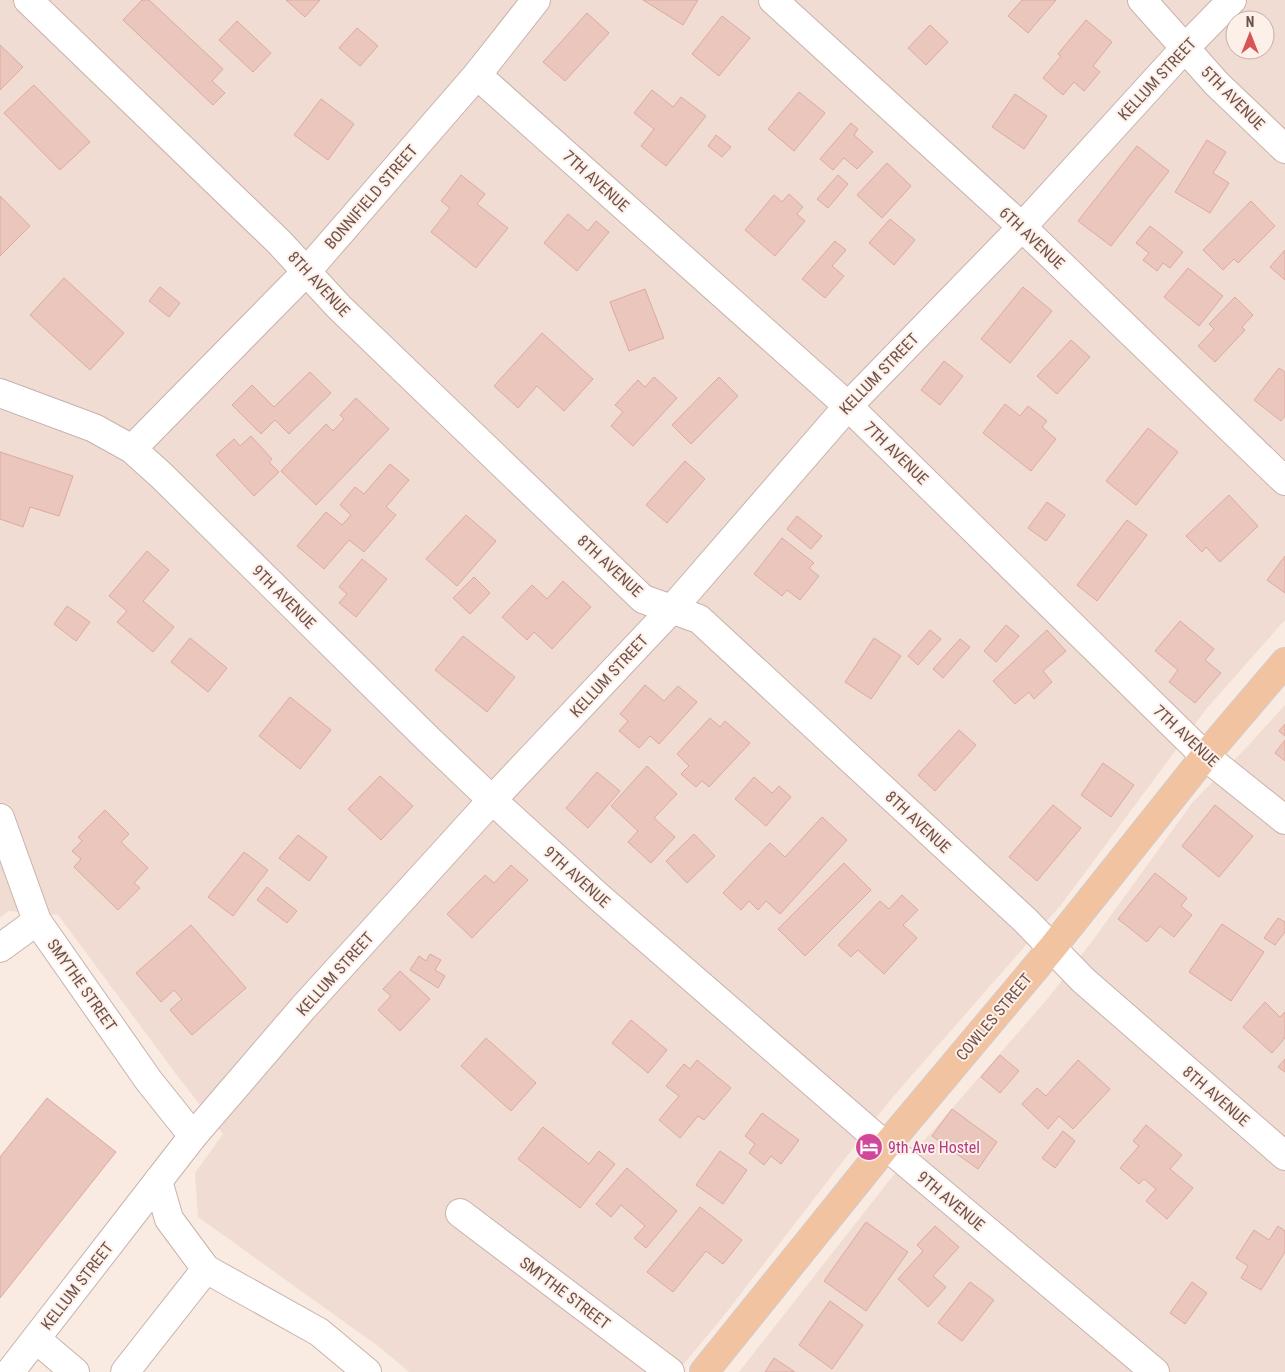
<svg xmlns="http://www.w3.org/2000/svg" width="1285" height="1372" viewBox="0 0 1285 1372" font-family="'Roboto Condensed',sans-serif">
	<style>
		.residential { fill: #f0dcd2; fill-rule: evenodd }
		.building { fill: #ebc6bd; stroke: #dcaa9f }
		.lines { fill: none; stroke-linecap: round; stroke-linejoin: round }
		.minor-casing { stroke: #c8b2ab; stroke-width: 30 }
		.major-casing { stroke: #d4cbc9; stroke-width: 30 }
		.minor { stroke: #fff; stroke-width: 28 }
		.major { stroke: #f1c3a1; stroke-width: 28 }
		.labels { text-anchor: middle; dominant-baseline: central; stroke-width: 4; stroke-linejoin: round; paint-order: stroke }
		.street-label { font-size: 16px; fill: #6e514c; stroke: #fdf0e8 }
		.hotel-label { font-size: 16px; fill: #b23c85; stroke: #fdf0e8; text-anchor: start }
	</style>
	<rect width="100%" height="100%" fill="#f9ebe2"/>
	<!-- residential -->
	<g class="residential">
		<path d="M0,0H1285V620L1207,708L1061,905L891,1099L722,1318L677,1372H409L382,1349L198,1217L195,1173L223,1134L179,1078L58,915L8,911L0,918ZM1235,20H1265V50H1235Z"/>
		<path d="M1285,705V1372H739L888,1182L1049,997L1096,936L1192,803L1247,747Z"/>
	</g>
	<!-- building -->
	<g class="building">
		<path d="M142,0H149L223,69L212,81L225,93L213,105L123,20Z"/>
		<path d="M286,0H320L305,17Z"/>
		<path d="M643,0H698L683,25Z"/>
		<path d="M1022,0H1056L1028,33L1008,16Z"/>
		<path d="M587,13L609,33L565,81L543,62Z"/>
		<path d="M722,16L750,38L719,76L692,54Z"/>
		<path d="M1086,20L1112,42L1093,66L1100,72L1084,91L1074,82L1063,95L1043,78L1061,56L1058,54Z"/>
		<path d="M237,21L271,53L253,72L219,40Z"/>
		<path d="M930,25L948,42L926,65L908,48Z"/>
		<path d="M357,28L378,46L360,66L339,48Z"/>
		<path d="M0,45L23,67L0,90Z"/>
		<path d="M34,85L90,142L60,170L4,113Z"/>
		<path d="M652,90L673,107L681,97L706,116L666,166L641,146L654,129L634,113Z"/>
		<path d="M799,92L825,113L794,151L768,129Z"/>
		<path d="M1015,94L1047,116L1024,149L992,127Z"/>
		<path d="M321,99L354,124L328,160L294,135Z"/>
		<path d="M851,123L858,129L854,135L873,152L857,169L844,158L833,170L820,159Z"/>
		<path d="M716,135L731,147L722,157L708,146Z"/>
		<path d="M1207,140L1226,152L1213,173L1229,183L1210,213L1175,192Z"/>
		<path d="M1137,146L1169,171L1111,246L1078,221Z"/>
		<path d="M887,163L911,186L882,218L857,195Z"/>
		<path d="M461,175L485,194L477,204L508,228L476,268L431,232L450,208L441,201Z"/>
		<path d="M838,175L848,184L828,208L817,199Z"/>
		<path d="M789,194L803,207L797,214L805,221L775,256L745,230L774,195L782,202Z"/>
		<path d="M0,196L30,226L0,256Z"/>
		<path d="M1251,201L1275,226L1238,263L1234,259L1223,270L1203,250Z"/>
		<path d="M568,214L588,231L596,221L609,232L577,271L544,243Z"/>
		<path d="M890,219L915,240L894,265L869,243Z"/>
		<path d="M1150,226L1183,252L1170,268L1163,263L1157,271L1143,260L1149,253L1136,243Z"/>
		<path d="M835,241L846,250L832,266L844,276L825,298L802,279Z"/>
		<path d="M1285,250V280L1270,267Z"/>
		<path d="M1188,268L1223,296L1199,326L1164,297Z"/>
		<path d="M64,278L124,333L90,370L30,315Z"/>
		<path d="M160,287L180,303L169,317L149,301Z"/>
		<path d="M1023,287L1052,311L1010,363L981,339Z"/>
		<path d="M645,289L664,338L629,351L610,302Z"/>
		<path d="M1235,297L1253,315L1242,327L1245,330L1215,362L1198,346L1214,329L1209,324Z"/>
		<path d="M542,333L593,379L564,411L537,386L518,408L494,386Z"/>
		<path d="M1071,340L1090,357L1057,394L1037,376Z"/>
		<path d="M944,361L963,376L940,405L921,390Z"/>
		<path d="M1279,368L1285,372V416L1281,421L1254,400Z"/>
		<path d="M310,372L331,393L289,434L275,420L261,434L232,405L252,385L274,407Z"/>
		<path d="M654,377L677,398L633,446L611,426L623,412L615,405L638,380L645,387Z"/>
		<path d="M719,377L738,396L691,444L672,425Z"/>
		<path d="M356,398L389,429L316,505L281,471L326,424L333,431L344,419L340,415Z"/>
		<path d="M1005,404L1020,416L1028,406L1047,421L1042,427L1056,439L1031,471L983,433Z"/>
		<path d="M1148,428L1178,452L1136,505L1106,481Z"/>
		<path d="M251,436L272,459L269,462L279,472L254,496L216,455L234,439L240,446Z"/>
		<path d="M0,452L73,476L59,516L30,507L23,527L0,519Z"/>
		<path d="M685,461L705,479L667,523L646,505Z"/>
		<path d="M390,464L409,480L386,507L396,515L364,552L349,540L324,569L297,546L326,512L342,525L351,515L340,505L355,487L364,494Z"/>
		<path d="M1229,495L1258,526L1220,562L1206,547L1202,552L1186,536Z"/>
		<path d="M1047,502L1065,515L1046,541L1028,528Z"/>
		<path d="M466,515L496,541L457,586L426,559Z"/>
		<path d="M797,516L822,536L811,549L787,529Z"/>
		<path d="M1127,520L1147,535L1097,601L1077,585Z"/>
		<path d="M782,538L814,563L809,568L819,576L800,600L787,590L782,596L754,574Z"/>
		<path d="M147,551L169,570L143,601L174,627L153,652L117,622L127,611L109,596Z"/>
		<path d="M1285,556V593L1267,580Z"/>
		<path d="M362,559L387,579L356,617L339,603L347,594L339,587Z"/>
		<path d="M474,577L490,593L470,614L453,598Z"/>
		<path d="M563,581L591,607L552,649L534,632L527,640L502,617L532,585L547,599Z"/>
		<path d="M67,606L90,622L76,641L54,624Z"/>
		<path d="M1180,621L1214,649L1205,660L1221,673L1195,703L1169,682L1178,670L1155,651Z"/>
		<path d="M1006,625L1019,636L996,662L984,651Z"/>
		<path d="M930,630L941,639L918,665L908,656Z"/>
		<path d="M1047,630L1066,651L1043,671L1052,682L1034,699L1029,692L1015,704L993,681Z"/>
		<path d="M463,636L515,677L487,712L435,670Z"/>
		<path d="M190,638L227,668L208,692L171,662Z"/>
		<path d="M874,638L901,656L871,699L845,682Z"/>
		<path d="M960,639L970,647L943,678L933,669Z"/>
		<path d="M645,685L664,701L678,686L697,702L659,744L650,736L639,748L619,731L628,721L620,714Z"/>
		<path d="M290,697L331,730L300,769L259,736Z"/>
		<path d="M710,718L720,727L725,721L750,743L709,787L702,781L696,787L681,774L689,766L677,754Z"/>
		<path d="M1285,724V736L1279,731Z"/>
		<path d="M959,730L976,745L935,791L918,775Z"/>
		<path d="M1285,740V761L1275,753Z"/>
		<path d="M1103,763L1134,785L1111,817L1081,795Z"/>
		<path d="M647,766L677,794L654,818L675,837L651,863L628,842L638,831L611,806Z"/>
		<path d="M597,772L620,791L588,828L566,808Z"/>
		<path d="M380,776L413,806L381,840L348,809Z"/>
		<path d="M754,777L772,793L779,786L791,797L766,826L735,799Z"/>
		<path d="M1053,805L1081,828L1037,881L1009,857Z"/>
		<path d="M1215,805L1253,836L1219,877L1182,846Z"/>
		<path d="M105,810L129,834L121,842L148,868L134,883L140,888L118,910L74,867L81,859L72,851L82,841L78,837Z"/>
		<path d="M822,817L847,840L780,914L766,901L758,910L749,901L741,910L723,893L770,843L785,857Z"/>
		<path d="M694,834L715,856L687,883L666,861Z"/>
		<path d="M298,835L327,857L309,881L279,858Z"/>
		<path d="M244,852L268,870L233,916L208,897Z"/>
		<path d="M844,863L871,890L805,956L778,929Z"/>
		<path d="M511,865L528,880L472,938L447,914L485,875L494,883Z"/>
		<path d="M1155,873L1187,898L1181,906L1192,915L1174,937L1160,926L1147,942L1118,919Z"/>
		<path d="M267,887L297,911L287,923L257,900Z"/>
		<path d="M902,895L918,910L903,925L917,938L884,974L858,950L851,957L838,945L880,901L889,909Z"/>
		<path d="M1278,918L1285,922V932L1275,945L1264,938Z"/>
		<path d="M1222,924L1264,952L1231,1001L1189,972Z"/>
		<path d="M191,925L246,988L192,1035L170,1010L182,999L174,990L161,1002L136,973Z"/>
		<path d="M430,954L441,960L435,970L445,976L438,988L410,970L419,956L426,961Z"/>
		<path d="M400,971L430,999L400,1031L378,1010L391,996L383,989Z"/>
		<path d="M1265,1002L1280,1017L1285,1012V1038L1272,1053L1243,1027Z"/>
		<path d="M631,1020L667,1050L648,1073L612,1043Z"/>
		<path d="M486,1038L536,1083L511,1111L461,1066Z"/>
		<path d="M1000,1055L1019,1071L1000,1093L981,1077Z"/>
		<path d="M1285,1059V1072L1278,1067Z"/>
		<path d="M697,1060L731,1088L704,1120L698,1116L680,1138L659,1120L679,1096L666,1086L684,1064L690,1069Z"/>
		<path d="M1078,1060L1110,1089L1073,1129L1059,1116L1048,1129L1022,1104L1037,1088L1046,1096Z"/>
		<path d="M47,1098L116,1152L0,1298V1157Z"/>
		<path d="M952,1109L997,1142L978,1169L932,1136Z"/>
		<path d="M762,1113L799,1140L781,1164L771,1156L764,1165L749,1153L755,1144L745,1136Z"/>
		<path d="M1146,1125L1182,1155L1170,1169L1193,1188L1167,1219L1146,1201L1156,1189L1144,1179L1139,1184L1120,1168L1139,1146L1133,1141Z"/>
		<path d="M543,1127L589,1164L599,1151L615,1164L580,1208L518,1159Z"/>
		<path d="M1063,1131L1075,1141L1055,1168L1042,1158Z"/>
		<path d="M720,1151L747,1170L723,1204L696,1185Z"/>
		<path d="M627,1168L677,1211L646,1248L634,1238L645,1226L621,1205L611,1217L596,1204Z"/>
		<path d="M700,1207L742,1240L723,1264L706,1251L673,1292L647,1272Z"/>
		<path d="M866,1222L908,1252L866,1311L824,1281Z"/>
		<path d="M935,1226L959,1247L933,1276L946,1287L928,1307L898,1279L923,1251L917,1245Z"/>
		<path d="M1278,1226L1285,1231V1252L1261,1290L1241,1278L1248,1266L1236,1258L1254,1230L1269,1240Z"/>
		<path d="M970,1282L994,1300L962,1341L938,1323Z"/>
		<path d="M1192,1282L1207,1293L1185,1324L1170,1313Z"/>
		<path d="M830,1301L863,1325L832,1369L799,1345Z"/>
		<path d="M774,1358L795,1372H765Z"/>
	</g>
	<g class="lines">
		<!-- minor casing -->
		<g class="minor-casing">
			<g id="minor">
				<path d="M28,0L279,242L339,307L643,599L699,619L1025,920L1083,980L1285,1156"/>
				<path d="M773,0L1022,227L1285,481"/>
				<path d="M1142,0L1217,84L1285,149"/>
				<path d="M477,75L848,406L1205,756L1285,820"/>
				<path d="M0,393L94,428L132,449L162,476L428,739L492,800L599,897L886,1146L1155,1372"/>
				<path d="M132,449L306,272L477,75L536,0"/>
				<path d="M0,818L37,921L149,1081L193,1136"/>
				<path d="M0,948L37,921"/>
				<path d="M158,1181L169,1219L206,1269L319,1332L367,1372"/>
				<path d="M460,1213L670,1372"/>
				<path d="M36,1339L75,1372"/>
				<path d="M10,1372L193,1136L303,1008L492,800L672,609L848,406L1022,227L1184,49L1232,0"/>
				<path d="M125,1372L206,1269"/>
			</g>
		</g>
		<!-- major casing -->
		<g class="major-casing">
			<path id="major" d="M704,1372L886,1146L1052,948L1205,756L1285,662"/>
		</g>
		<!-- minor -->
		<use href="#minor" class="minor"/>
		<!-- major -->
		<use href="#major" class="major"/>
	</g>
	<!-- icons -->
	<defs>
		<g id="hotel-disc" transform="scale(1.4375)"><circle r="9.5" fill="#d1479c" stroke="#fdf0e8"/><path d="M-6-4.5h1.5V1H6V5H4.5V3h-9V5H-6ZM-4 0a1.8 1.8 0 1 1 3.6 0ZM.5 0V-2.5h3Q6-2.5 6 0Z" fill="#fff"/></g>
	</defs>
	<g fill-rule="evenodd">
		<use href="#hotel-disc" x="869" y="1147"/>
	</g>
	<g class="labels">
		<!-- street labels -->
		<g class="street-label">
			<text transform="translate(1157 79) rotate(-47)">KELLUM STREET</text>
			<text transform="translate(1233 98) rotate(45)">5TH AVENUE</text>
			<text transform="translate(596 181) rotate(42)">7TH AVENUE</text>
			<text transform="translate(371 197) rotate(-49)">BONNIFIELD STREET</text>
			<text transform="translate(1032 238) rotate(43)">6TH AVENUE</text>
			<text transform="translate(319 284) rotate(47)">8TH AVENUE</text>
			<text transform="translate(879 374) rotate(-46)">KELLUM STREET</text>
			<text transform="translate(896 453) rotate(44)">7TH AVENUE</text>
			<text transform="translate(610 566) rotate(43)">8TH AVENUE</text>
			<text transform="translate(284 597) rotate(45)">9TH AVENUE</text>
			<text transform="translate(609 676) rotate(-47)">KELLUM STREET</text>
			<text transform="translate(1186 736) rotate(43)">7TH AVENUE</text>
			<text transform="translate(918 822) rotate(43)">8TH AVENUE</text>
			<text transform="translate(577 877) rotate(42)">9TH AVENUE</text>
			<text transform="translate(335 974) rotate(-48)">KELLUM STREET</text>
			<text transform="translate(82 985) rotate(55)">SMYTHE STREET</text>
			<text transform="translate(994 1017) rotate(-50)">COWLES STREET</text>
			<text transform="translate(1216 1096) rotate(41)">8TH AVENUE</text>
			<text transform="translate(951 1201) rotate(40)">9TH AVENUE</text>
			<text transform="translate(77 1286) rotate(-52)">KELLUM STREET</text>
			<text transform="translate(565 1293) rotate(37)">SMYTHE STREET</text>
		</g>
		<!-- hotel labels -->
		<g class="hotel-label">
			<text x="888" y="1147">9th Ave Hostel</text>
		</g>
	</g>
	<!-- north arrow -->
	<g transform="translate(1250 35)"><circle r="24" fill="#fdf0e8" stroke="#c4b0aa"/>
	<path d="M0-4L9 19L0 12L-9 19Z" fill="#d65654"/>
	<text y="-8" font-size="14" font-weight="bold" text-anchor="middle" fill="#6e514c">N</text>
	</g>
</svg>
